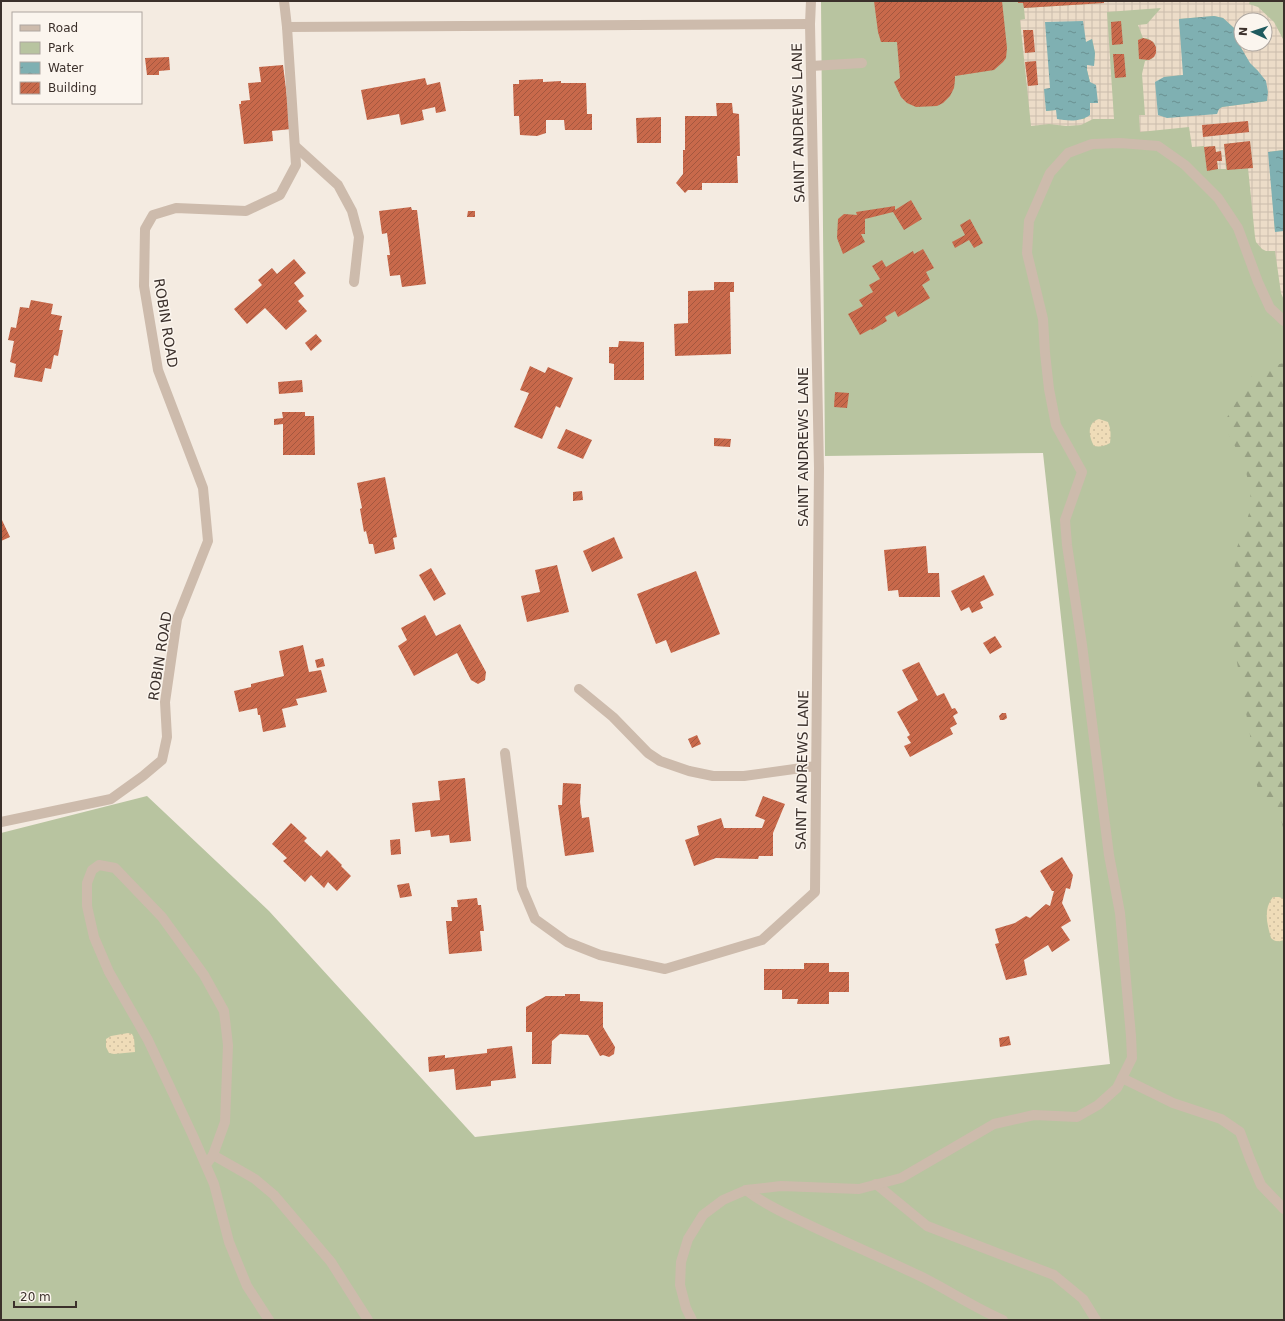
<svg xmlns="http://www.w3.org/2000/svg" width="1285" height="1321" viewBox="0 0 1285 1321" font-family="'DejaVu Sans',sans-serif">
	<style>
		.green { fill: #b8c4a0; fill-rule: evenodd }
		.forest { fill: url(#forest-firs) }
		.sand { fill: url(#sand-dots) }
		.plaza { fill: url(#plaza-grid); fill-rule: evenodd }
		.water { fill: url(#water-ripples) }
		.building { fill: url(#building-hatch) }
		.lines { fill: none; stroke-linecap: round; stroke-linejoin: round }
		.lane { stroke: #cdbbac; stroke-width: 10 }
		.street { stroke: #cdbbac; stroke-width: 10 }
		.labels { text-anchor: middle; dominant-baseline: central; stroke-width: 3; stroke-linejoin: round; paint-order: stroke }
		.street-label { font-size: 14px; fill: #3b302b; stroke: #fbf5ee }
	</style>
	<defs>
		<pattern id="forest-firs" width="22" height="20" patternUnits="userSpaceOnUse"><rect width="22" height="20" fill="#b8c4a0"/><path d="M5 1l3.5 6h-7zM16 11l3.5 6h-7z" fill="#97a083"/></pattern>
		<pattern id="sand-dots" width="8" height="8" patternUnits="userSpaceOnUse"><rect width="8" height="8" fill="#efdcb8"/><path d="M2 2h.1M6 6h.1" fill="none" stroke="#cebd9e" stroke-width="1.8" stroke-linecap="round"/></pattern>
		<pattern id="plaza-grid" width="8" height="8" patternUnits="userSpaceOnUse"><rect width="8" height="8" fill="#ecdcc8"/><path d="M0 4h8M4 0v8" fill="none" stroke="#cbbdac"/></pattern>
		<pattern id="water-ripples" width="26" height="14" patternUnits="userSpaceOnUse"><rect width="26" height="14" fill="#7fb0b2"/><path d="M2 4q2-2 4 0t4 0M15 11q2-2 4 0t4 0" fill="none" stroke="#699091"/></pattern>
		<pattern id="building-hatch" width="6" height="6" patternUnits="userSpaceOnUse"><rect width="6" height="6" fill="#c8694b"/><path d="M-1 1l2-2M0 6l6-6M5 7l2-2" fill="none" stroke="#a4573f"/></pattern>
	</defs>
	<rect width="100%" height="100%" fill="#f4ebe1"/>
	<!-- green -->
	<path class="green" d="M821,1H1284V1320H1V833L147,796L269,911L475,1137L1110,1064L1043,453L825,456ZM1241,20H1265V44H1241Z"/>
	<!-- forest -->
	<path class="forest" d="M1284,363V831L1281,820L1258,792L1250,735L1233,640L1235,553L1252,505L1245,465L1223,424L1256,369Z"/>
	<!-- sand -->
	<g class="sand">
		<path d="M1099,419L1108,422C1111,429 1111,436 1110,443C1105,446 1100,447 1094,446C1089,437 1086,423 1099,419Z"/>
		<path d="M1273,897H1279L1284,899V940C1278,942 1275,942 1271,938C1267,924 1263,909 1273,897Z"/>
		<path d="M128,1033L132,1034L134,1038L135,1052L114,1054L109,1053L106,1047V1039L111,1036Z"/>
	</g>
	<!-- plaza -->
	<path class="plaza" d="M1104,1H1250L1249,4L1258,7L1274,22L1284,41V150L1269,152L1275,231H1284V300L1281,293L1275,251H1266L1262,249L1256,242L1255,237L1248,168H1253L1250,142L1224,144L1226,169H1218L1217,161H1222L1221,151L1216,152L1215,146L1204,147V146L1192,147L1189,127L1140,132L1139,115H1145L1142,74L1145,61L1152,59L1156,51L1155,44L1153,42L1147,38H1143L1138,25L1147,24L1161,8L1107,12L1114,119H1093L1081,125L1066,126L1049,124L1031,126L1020,20L1025,19L1024,8L1104,3ZM1214,16L1223,18L1234,28L1240,46L1250,64L1258,71L1267,101L1222,107L1219,109L1164,77L1184,75L1179,19ZM1241,20H1265V44H1241ZM1092,39L1095,53L1094,65H1087V70L1090,82L1085,119H1080L1056,110L1047,111L1050,88L1086,42Z"/>
	<!-- water -->
	<g class="water">
		<path d="M1214,16L1223,18L1234,28L1240,46L1250,63L1258,71L1266,81L1268,92L1267,101L1222,107L1219,109L1217,114L1167,118L1158,115L1155,82L1164,77L1183,75L1179,19Z"/>
		<path d="M1083,21L1086,42L1092,39L1095,53L1094,66L1087,65V70L1090,82L1096,85L1098,103H1090V115C1081,122 1068,121 1057,119L1056,110L1046,111L1044,89L1050,88L1045,22Z"/>
		<path d="M1284,150V231L1275,232L1268,152Z"/>
	</g>
	<!-- building -->
	<g class="building">
		<path d="M874,1H1002L1007,48L1006,58L1003,62L994,70L955,76V80L954,88L950,96L943,103L937,106L916,107L907,103L901,97L894,82L900,78L897,42H881L878,32Z"/>
		<path d="M1018,1H1104V3L1024,8L1023,3H1018Z"/>
		<path d="M1121,21L1123,44L1112,45L1111,22Z"/>
		<path d="M1023,30H1033L1035,52L1025,53Z"/>
		<path d="M1143,38L1150,40L1153,42L1156,47V53L1154,57L1149,60L1139,59L1138,40Z"/>
		<path d="M1113,54H1124L1126,77L1115,78Z"/>
		<path d="M169,57L170,70L159,71V75H147L145,58Z"/>
		<path d="M1036,61L1038,85L1028,86L1025,62Z"/>
		<path d="M283,65L291,129L272,131L273,141L244,144L239,104H241V101L250,100L248,83L261,82L259,67Z"/>
		<path d="M425,78L427,85L440,82L446,111L436,113L435,107L422,110L424,120L401,125L399,114L367,120L361,90Z"/>
		<path d="M543,79V82L561,81V83H586L587,114H592V130H565L564,120H546V133L537,136L520,135L519,116H514L513,84H519V80Z"/>
		<path d="M716,103H732L733,113L739,114L740,156H737L738,183H702V190H688L685,193L676,183L683,174V150H685V116H717Z"/>
		<path d="M661,117V143H637L636,118Z"/>
		<path d="M1248,121L1249,132L1203,137L1202,125Z"/>
		<path d="M1250,141L1253,168L1227,170L1224,144Z"/>
		<path d="M1215,146L1216,152L1221,151L1222,161H1217L1218,169L1207,171L1204,147Z"/>
		<path d="M911,200L922,219L904,230L893,212L865,219V234H861L865,242L843,254L837,238L838,219L844,214L857,215L856,212L895,206V210Z"/>
		<path d="M411,207L412,210H417L426,284L402,287L400,275L390,276L387,255H390L387,233L382,234L379,211Z"/>
		<path d="M468,211H475V217H467Z"/>
		<path d="M970,219L983,243L974,248L969,240L955,248L952,242L965,235L960,225Z"/>
		<path d="M923,249L934,268L926,272L930,280L922,285L930,298L898,317L895,311L885,317L887,321L872,330L871,329L860,335L848,314L863,306L859,300L873,292L869,285L880,279L872,266L882,260L886,267L913,251L914,254Z"/>
		<path d="M294,259L306,273L294,283L304,296L298,301L307,311L286,330L265,308L247,324L234,309L262,285L258,280L272,268L277,274Z"/>
		<path d="M714,282H734V292H730L731,354L675,356L674,324L688,323V291L714,290Z"/>
		<path d="M31,300L53,304L51,314L62,316L59,330H63L58,356L54,355L51,369L45,368L42,382L14,377L16,364L10,362L14,341L8,340L11,327L16,328L20,307L29,308Z"/>
		<path d="M316,334L322,341L311,351L305,343Z"/>
		<path d="M619,341L644,342V380H614V364L609,363V347H618Z"/>
		<path d="M530,366L545,373L548,367L573,378L560,408L556,406L542,439L514,427L529,393L520,390Z"/>
		<path d="M302,380L303,392L279,394L278,382Z"/>
		<path d="M835,392L849,393L847,408L834,407Z"/>
		<path d="M282,412H305V416H314L315,455H283V424L274,425V419L283,418Z"/>
		<path d="M566,429L592,440L583,459L557,448Z"/>
		<path d="M714,438L731,439L730,447L714,446Z"/>
		<path d="M385,477L397,537L393,538L395,549L375,554L373,544H369L366,531L364,532L360,509L362,508L357,483Z"/>
		<path d="M582,491L583,500L573,501V492Z"/>
		<path d="M1,518L10,537L1,541Z"/>
		<path d="M614,537L623,558L592,572L583,551Z"/>
		<path d="M926,546L928,573H939L940,597H899L898,590L888,591L884,550Z"/>
		<path d="M557,565L569,612L527,622L521,596L540,592L535,570Z"/>
		<path d="M431,568L446,594L434,601L419,575Z"/>
		<path d="M696,571L720,634L671,653L666,640L656,644L637,594Z"/>
		<path d="M984,575L994,595L980,602L983,608L972,613L969,607L961,611L951,591Z"/>
		<path d="M425,615L436,636L460,624L486,672L485,680L478,684L471,680L457,653L414,676L398,646L407,640L401,628Z"/>
		<path d="M995,636L1002,647L990,654L983,643Z"/>
		<path d="M303,645L309,672L321,670L327,692L296,699L298,705L282,709L286,727L263,732L260,715H258L257,708L239,712L234,691L251,687V684L284,676L279,651Z"/>
		<path d="M323,658L325,666L317,668L315,660Z"/>
		<path d="M919,662L937,696L944,693L952,709L955,708L958,713L953,716L957,724L950,728L953,734L910,757L904,746L911,743L907,737L910,735L897,712L918,700L902,670Z"/>
		<path d="M1002,713H1006L1007,718L1004,720H1000L999,716Z"/>
		<path d="M697,735L701,744L692,748L688,739Z"/>
		<path d="M465,778L471,841L450,843L449,835L431,837L430,830L415,832L412,803L440,800L438,781Z"/>
		<path d="M563,783L581,784L580,802L582,818L589,817L594,852L565,856L558,805H562Z"/>
		<path d="M763,796L785,804L773,833V856H759L758,859L716,858L694,866L685,840L699,835L697,826L721,818L724,828H762L765,820L755,816Z"/>
		<path d="M291,823L307,838L304,841L321,857L327,850L342,865L341,866L351,876L337,891L328,882L324,888L311,875L305,882L283,861L287,858L272,844Z"/>
		<path d="M400,839L401,854L391,855L390,840Z"/>
		<path d="M1062,857L1073,875L1070,889L1066,888L1062,903L1071,921L1061,927L1070,940L1052,952L1048,945L1024,960L1027,975L1006,980L995,944L999,943L995,929L1015,923L1026,916L1030,918L1046,904L1050,906L1054,891H1052L1040,871Z"/>
		<path d="M409,883L412,896L400,898L397,885Z"/>
		<path d="M477,898L478,905H481L484,931H480L482,951L449,954L446,921H452L451,907H458L457,900Z"/>
		<path d="M804,963H829V972H849V992H829V1004H797L798,999H782V990H764V969H804Z"/>
		<path d="M565,994H580V1001L603,1002V1027L615,1047L614,1054L609,1057L603,1055L600,1056L588,1035L560,1034L552,1041L551,1064H532V1032H526V1007L546,996H565Z"/>
		<path d="M1009,1036L1011,1045L1000,1047L999,1038Z"/>
		<path d="M512,1046L516,1078L491,1081V1086L456,1090L454,1069L429,1072L428,1057L445,1055V1058L487,1053V1049Z"/>
	</g>
	<g class="lines">
		<!-- lane -->
		<g class="lane">
			<path d="M811,66L862,63"/>
			<path d="M295,146L338,185L352,211L359,237L354,282"/>
			<path d="M579,689L613,717L648,753L660,761L689,771L713,776H744L816,766"/>
			<path d="M1122,1078L1173,1103L1221,1119L1240,1132L1250,1159L1261,1185L1284,1209"/>
			<path d="M213,1155L255,1179L274,1195L331,1262L368,1320"/>
			<path d="M206,1165L213,1155L225,1122L228,1045L224,1011L204,975L162,917L115,868L99,865L92,870L87,883V906L94,937L109,972L148,1040L193,1136L214,1184L229,1242L247,1286L269,1320"/>
			<path d="M876,1184L927,1226L1054,1275L1083,1299L1096,1320"/>
			<path d="M746,1190C764,1204 786,1214 807,1224C845,1242 884,1259 922,1277C950,1291 975,1308 1003,1320"/>
			<path d="M692,1320L686,1308L680,1285L681,1262L688,1239L703,1215L723,1200L746,1190L781,1186L859,1189L901,1178L994,1124L1034,1115L1077,1117L1098,1105L1117,1088L1132,1058L1131,1036L1120,913L1109,855L1082,645L1067,545L1065,520L1082,472L1056,425L1049,389L1045,353L1043,319L1027,253L1029,221L1050,173L1068,153L1092,144L1120,143L1158,146L1185,165L1218,198L1238,228L1258,282L1270,308L1284,321"/>
		</g>
		<!-- street -->
		<g class="street">
			<path d="M287,27L810,24"/>
			<path d="M505,753L522,888L535,919L567,942L600,955L665,969L762,940L815,892L819,468L810,24L811,1"/>
			<path d="M1,822L111,799L143,776L162,760L167,737L165,702L177,619L208,541L203,488L158,370L144,286L145,229L153,215L176,208L246,211L280,195L296,165L287,27L284,1"/>
		</g>
	</g>
	<g class="labels">
		<!-- street labels -->
		<g class="street-label">
			<text transform="translate(798 123) rotate(-91)">SAINT ANDREWS LANE</text>
			<text transform="translate(166 323) rotate(81)">ROBIN ROAD</text>
			<text transform="translate(803 447) rotate(-90)">SAINT ANDREWS LANE</text>
			<text transform="translate(160 656) rotate(-81)">ROBIN ROAD</text>
			<text transform="translate(802 770) rotate(-89)">SAINT ANDREWS LANE</text>
		</g>
	</g>
	<!-- border -->
	<rect width="1285" height="1321" fill="none" stroke="#3b302b" stroke-width="4"/>
	<!-- legend -->
	<rect x="12" y="12" width="130" height="92" fill="#fbf5ee" stroke="#aea6a0"/>
	<rect x="20" y="25" width="20" height="6" fill="#cdbbac" stroke="#aea6a0"/>
	<text x="48" y="32" font-size="12" fill="#3b302b">Road</text>
	<rect x="20" y="42" width="20" height="12" fill="#b8c4a0" stroke="#aea6a0"/>
	<text x="48" y="52" font-size="12" fill="#3b302b">Park</text>
	<rect x="20" y="62" width="20" height="12" fill="url(#water-ripples)" stroke="#aea6a0"/>
	<text x="48" y="72" font-size="12" fill="#3b302b">Water</text>
	<rect x="20" y="82" width="20" height="12" fill="url(#building-hatch)" stroke="#aea6a0"/>
	<text x="48" y="92" font-size="12" fill="#3b302b">Building</text>
	<!-- north arrow -->
	<g transform="translate(1253 32) rotate(273)"><circle r="19" fill="#fbf5ee" stroke="#aea6a0"/>
	<path d="M0-3L7 15L0 10L-7 15Z" fill="#1f5a5e"/>
	<text y="-6" font-size="11" font-weight="bold" text-anchor="middle" fill="#3b302b">N</text>
	</g>
	<!-- scale -->
	<path d="M14 1301v6h62v-6" fill="none" stroke="#3b302b" stroke-width="2"/>
	<text x="20" y="1301" font-size="12" fill="#3b302b" stroke="#fbf5ee" stroke-width="3" paint-order="stroke">20 m</text>
</svg>
